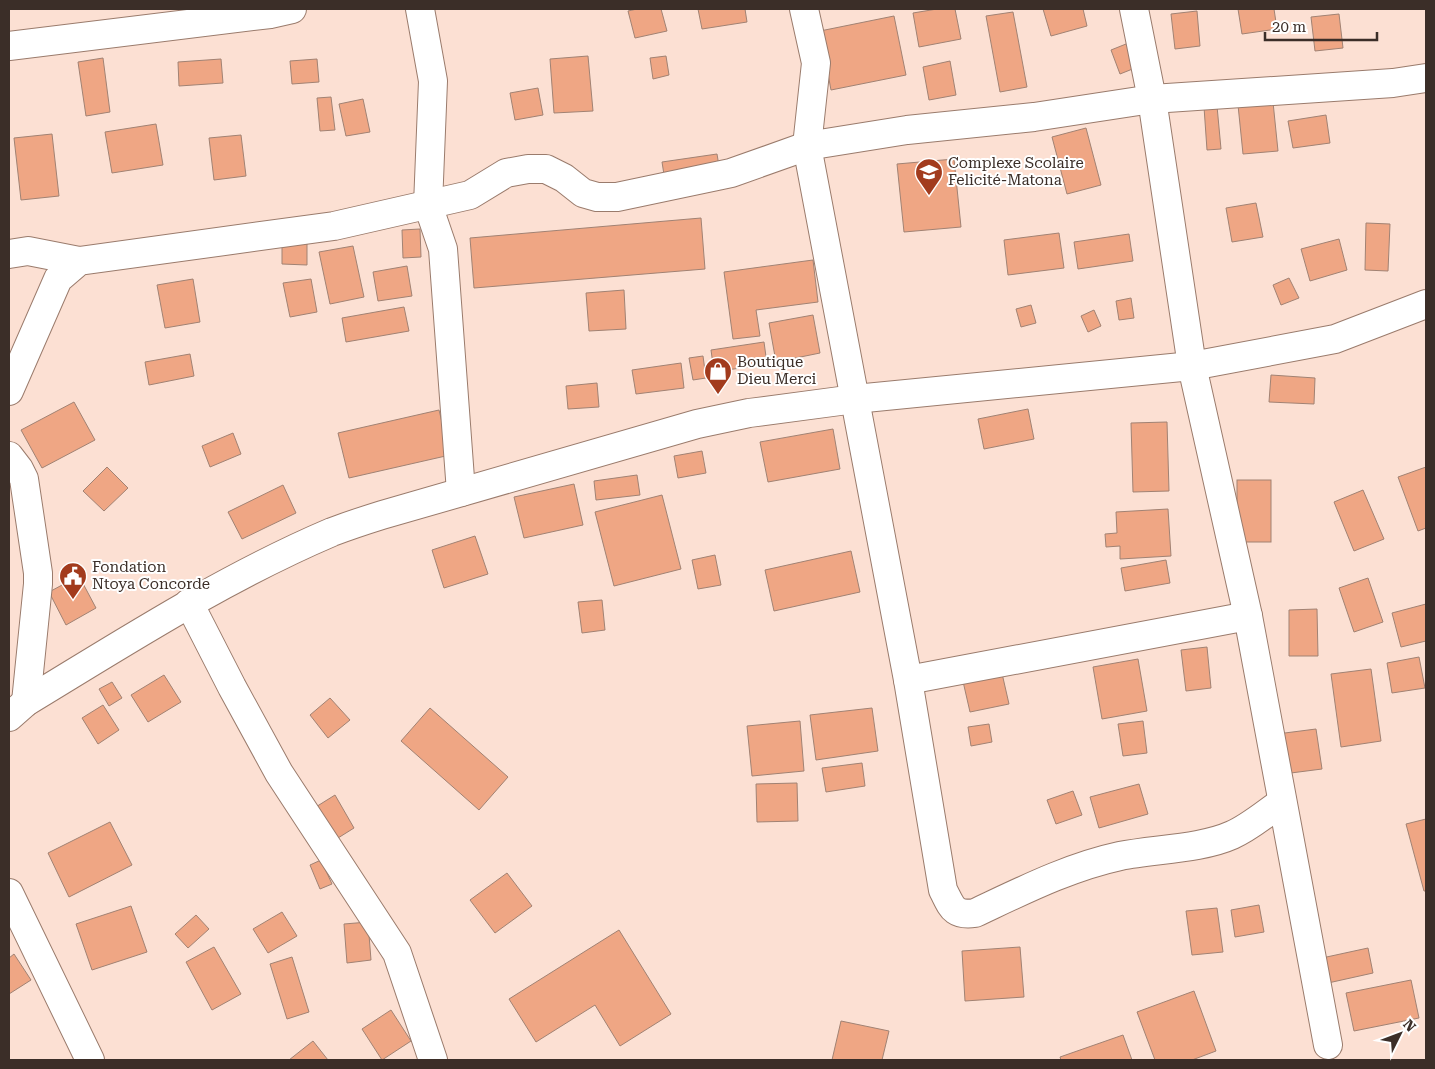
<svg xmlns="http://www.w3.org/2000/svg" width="1435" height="1069" viewBox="0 0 1435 1069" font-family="'Roboto Serif',serif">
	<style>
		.building { fill: #efa684; stroke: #a18273 }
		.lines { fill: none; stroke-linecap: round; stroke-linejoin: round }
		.minor-casing { stroke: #9a7b6c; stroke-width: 30 }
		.minor { stroke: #fff; stroke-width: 28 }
		.labels { text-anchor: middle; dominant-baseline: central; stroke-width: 4; stroke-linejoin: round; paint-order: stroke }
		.poi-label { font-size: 15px; fill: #3b2e28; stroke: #fff; text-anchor: start }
	</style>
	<rect width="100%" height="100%" fill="#fce0d3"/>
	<!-- building -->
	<g class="building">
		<path d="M637,9H661L667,31L635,38L628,11Z"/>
		<path d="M698,9H745L747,22L702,29Z"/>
		<path d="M937,9H955L961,39L919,47L913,13Z"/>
		<path d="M1043,9H1083L1087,26L1051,36Z"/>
		<path d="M1238,9H1274L1277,29L1242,34Z"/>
		<path d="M1197,11L1200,46L1175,49L1171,14Z"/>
		<path d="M1013,12L1027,87L1000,92L986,16Z"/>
		<path d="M1339,14L1343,48L1315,51L1311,17Z"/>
		<path d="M894,16L906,75L831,90L820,31Z"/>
		<path d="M1131,42L1140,66L1120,74L1111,50Z"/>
		<path d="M588,56L593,111L554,113L550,59Z"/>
		<path d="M666,56L669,75L653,79L650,58Z"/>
		<path d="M103,58L110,112L86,116L78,62Z"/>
		<path d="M221,59L223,83L179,86L178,62Z"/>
		<path d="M317,59L319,82L292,84L290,61Z"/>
		<path d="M950,61L956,95L929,100L923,67Z"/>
		<path d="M538,88L543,115L515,120L510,93Z"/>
		<path d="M331,97L335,130L320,131L317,98Z"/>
		<path d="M363,99L370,132L346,136L339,104Z"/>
		<path d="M1273,102L1278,151L1243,154L1238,105Z"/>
		<path d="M1217,106L1221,149L1207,150L1204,107Z"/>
		<path d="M1326,115L1330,143L1293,148L1288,121Z"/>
		<path d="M156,124L163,165L112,173L105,132Z"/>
		<path d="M1086,128L1101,185L1067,194L1052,137Z"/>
		<path d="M52,134L59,196L21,200L14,138Z"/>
		<path d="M241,135L246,176L214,180L209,138Z"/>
		<path d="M717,154L720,172L665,181L662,162Z"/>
		<path d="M954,159L961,227L904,232L897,164Z"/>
		<path d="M1256,203L1263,237L1232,242L1226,208Z"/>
		<path d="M701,218L705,269L474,288L470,238Z"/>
		<path d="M1366,223L1390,224L1388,271L1365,270Z"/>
		<path d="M420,229L421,257L403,258L402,230Z"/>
		<path d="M1059,233L1064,268L1008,275L1004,240Z"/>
		<path d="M1129,234L1133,261L1078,269L1074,242Z"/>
		<path d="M1339,239L1347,270L1310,281L1301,249Z"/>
		<path d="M282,242L307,243V265L282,264Z"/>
		<path d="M353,246L364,297L330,304L319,252Z"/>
		<path d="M813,260L818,302L756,310L760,336L733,339L724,272Z"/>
		<path d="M407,266L412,296L378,301L373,272Z"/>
		<path d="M1289,278L1299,298L1281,305L1273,285Z"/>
		<path d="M193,279L200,322L165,328L157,285Z"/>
		<path d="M311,279L317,312L290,317L283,283Z"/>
		<path d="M624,290L626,329L589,331L586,293Z"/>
		<path d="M1131,298L1134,318L1119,320L1116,301Z"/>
		<path d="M1031,305L1036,323L1021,327L1016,309Z"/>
		<path d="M404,307L409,331L346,342L342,318Z"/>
		<path d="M1094,310L1101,326L1088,332L1081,316Z"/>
		<path d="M813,315L820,353L776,362L769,323Z"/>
		<path d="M764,342L767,364L714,372L711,350Z"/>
		<path d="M190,354L194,376L149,385L145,362Z"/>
		<path d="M703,356L706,378L693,380L689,358Z"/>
		<path d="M681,363L684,388L636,394L632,370Z"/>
		<path d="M1271,375L1315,378L1314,404L1269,402Z"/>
		<path d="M597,383L599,407L568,409L566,386Z"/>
		<path d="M74,402L95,440L42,468L21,430Z"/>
		<path d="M1028,409L1034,439L984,449L978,419Z"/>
		<path d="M439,410L450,455L349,478L338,433Z"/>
		<path d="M1167,422L1169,491L1133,492L1131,423Z"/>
		<path d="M833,429L840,469L768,482L760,442Z"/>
		<path d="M233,433L241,454L210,467L202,446Z"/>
		<path d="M702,451L706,473L678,478L674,456Z"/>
		<path d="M107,467L128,488L104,511L83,491Z"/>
		<path d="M1426,467V528L1418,531L1398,477Z"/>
		<path d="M637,475L640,495L596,500L594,481Z"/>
		<rect x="1237" y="480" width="34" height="62"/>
		<path d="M574,484L583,525L524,538L514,497Z"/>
		<path d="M283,485L296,513L242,539L228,512Z"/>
		<path d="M1363,490L1384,539L1354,551L1334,502Z"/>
		<path d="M662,495L681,569L614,586L595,512Z"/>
		<path d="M1168,509L1171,556L1120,559V546L1106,547L1105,534L1117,533L1116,512Z"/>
		<path d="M475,536L488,574L444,588L432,550Z"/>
		<path d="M851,551L860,592L774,611L765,570Z"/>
		<path d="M715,555L721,585L698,589L692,560Z"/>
		<path d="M1166,560L1170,583L1125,591L1121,568Z"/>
		<path d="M79,576L96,608L66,625L49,592Z"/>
		<path d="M1368,578L1383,622L1354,632L1339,588Z"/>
		<path d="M602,600L605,630L582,633L578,602Z"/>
		<path d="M1426,604V641L1401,647L1392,613Z"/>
		<path d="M1317,609L1318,656H1289V610Z"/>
		<path d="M1207,647L1211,688L1186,691L1181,650Z"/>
		<path d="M1419,657L1425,688L1392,693L1387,663Z"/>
		<path d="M1138,659L1147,711L1102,719L1093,667Z"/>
		<path d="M1001,669L1009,704L970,712L962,677Z"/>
		<path d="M1371,669L1381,741L1341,747L1331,674Z"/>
		<path d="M164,675L181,702L148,722L131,695Z"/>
		<path d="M112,682L122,698L109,706L99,689Z"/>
		<path d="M330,698L350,720L328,738L310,715Z"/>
		<path d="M103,705L119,730L98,744L82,718Z"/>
		<path d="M430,708L508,777L479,810L401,741Z"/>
		<path d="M872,708L878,751L816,760L810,715Z"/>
		<path d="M800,721L804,771L752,776L747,726Z"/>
		<path d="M1143,721L1147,753L1123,756L1118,724Z"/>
		<path d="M989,724L992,742L971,746L968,727Z"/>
		<path d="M1316,729L1322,769L1283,774L1277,734Z"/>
		<path d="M862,763L865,786L826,792L822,768Z"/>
		<path d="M797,783L798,821L757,822L756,784Z"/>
		<path d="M1139,784L1148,814L1099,828L1090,797Z"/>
		<path d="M1073,791L1082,815L1056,824L1047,800Z"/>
		<path d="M335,795L354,828L330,843L311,810Z"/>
		<path d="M1426,819V891H1424L1406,824Z"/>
		<path d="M110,822L132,865L69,897L48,853Z"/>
		<path d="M321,860L332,884L320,889L310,865Z"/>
		<path d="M507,873L532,906L495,933L470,900Z"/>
		<path d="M1259,905L1264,932L1235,937L1231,910Z"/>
		<path d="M131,906L147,952L92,970L76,924Z"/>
		<path d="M1217,908L1223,952L1192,955L1186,911Z"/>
		<path d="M282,912L297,936L268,953L253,929Z"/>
		<path d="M196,915L209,929L188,948L175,934Z"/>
		<path d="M368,922L371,960L347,963L344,924Z"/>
		<path d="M619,930L671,1014L620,1046L595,1005L536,1042L509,999Z"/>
		<path d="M214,947L241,994L212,1010L186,962Z"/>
		<path d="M1020,947L1024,997L965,1001L962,951Z"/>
		<path d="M1368,948L1373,973L1328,983L1322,958Z"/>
		<path d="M14,954L31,980L9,994V958Z"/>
		<path d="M292,957L309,1012L287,1019L270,964Z"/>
		<path d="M1411,980L1419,1018L1354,1031L1346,993Z"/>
		<path d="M1194,991L1216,1051L1192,1060H1155L1137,1012Z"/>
		<path d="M391,1010L411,1041L382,1060L362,1029Z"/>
		<path d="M841,1021L889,1031L882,1060H832Z"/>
		<path d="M1123,1035L1132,1060H1061L1060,1057Z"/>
		<path d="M313,1041L328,1060H289Z"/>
	</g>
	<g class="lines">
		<!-- minor casing -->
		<g class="minor-casing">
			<g id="minor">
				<path d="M420,9L433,81L428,205L443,249L461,492"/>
				<path d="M804,9L816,63L807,146L908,680L943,890C952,907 953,916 975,913C1022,891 1069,867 1120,856C1154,849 1201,849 1232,835C1250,827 1266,813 1282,802"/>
				<path d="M1134,9L1152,99L1192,366L1248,616L1328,1045"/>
				<path d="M9,46L270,14L292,9"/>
				<path d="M9,254L28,251L79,261"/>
				<path d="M9,391L58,279L79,261L334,226L470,195L506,173L528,169H546L564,178L583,193L597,197H617L731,173L807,146L907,130L1034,117L1152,99L1393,83L1426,78"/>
				<path d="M9,456L19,469L24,479L38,573V584L26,702"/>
				<path d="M189,603L232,687L279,773L397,953L433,1060"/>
				<path d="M908,680L1248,616"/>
				<path d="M9,717L26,702C125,642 224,578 332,532C348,526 366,520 382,515L697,424L749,413L855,399L1192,366L1335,339L1426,304"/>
				<path d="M9,893L90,1060"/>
			</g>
		</g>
		<!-- minor -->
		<use href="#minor" class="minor"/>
	</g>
	<!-- icons -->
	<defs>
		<g id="school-pin" transform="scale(1.4375)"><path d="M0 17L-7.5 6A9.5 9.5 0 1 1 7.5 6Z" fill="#a23b1d" stroke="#fff"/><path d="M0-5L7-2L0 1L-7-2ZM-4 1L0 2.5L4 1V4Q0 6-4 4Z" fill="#fff"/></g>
		<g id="shop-pin" transform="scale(1.4375)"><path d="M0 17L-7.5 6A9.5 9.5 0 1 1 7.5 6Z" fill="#a23b1d" stroke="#fff"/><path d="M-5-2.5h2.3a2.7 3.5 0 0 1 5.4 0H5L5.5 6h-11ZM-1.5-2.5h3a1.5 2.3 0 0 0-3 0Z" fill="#fff"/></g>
		<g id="civic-pin" transform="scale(1.4375)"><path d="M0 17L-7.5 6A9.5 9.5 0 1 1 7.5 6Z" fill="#a23b1d" stroke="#fff"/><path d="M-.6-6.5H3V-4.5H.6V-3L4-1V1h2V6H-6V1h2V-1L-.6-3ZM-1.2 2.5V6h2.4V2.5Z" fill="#fff"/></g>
	</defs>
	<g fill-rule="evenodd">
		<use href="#school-pin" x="929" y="172"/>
		<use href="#shop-pin" x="718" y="371"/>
		<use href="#civic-pin" x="73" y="576"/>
	</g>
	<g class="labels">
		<!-- poi labels -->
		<g class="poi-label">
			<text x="948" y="163">Complexe Scolaire<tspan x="948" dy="17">Felicité-Matona</tspan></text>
			<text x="737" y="362">Boutique<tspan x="737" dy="17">Dieu Merci</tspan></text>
			<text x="92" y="567">Fondation<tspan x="92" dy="17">Ntoya Concorde</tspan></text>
		</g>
	</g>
	<!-- border -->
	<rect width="1435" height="1069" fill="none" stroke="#3b2e28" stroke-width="20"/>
	<!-- north arrow -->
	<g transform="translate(1400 1034) rotate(48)" stroke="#ffffff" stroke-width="4" paint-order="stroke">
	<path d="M0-4L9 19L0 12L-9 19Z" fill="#3b2e28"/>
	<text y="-8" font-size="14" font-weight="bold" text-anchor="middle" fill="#3b2e28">N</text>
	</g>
	<!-- scale -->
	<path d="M1265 32v8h112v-8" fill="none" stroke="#3b2e28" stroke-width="2.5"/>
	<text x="1272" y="32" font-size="15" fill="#3b2e28" stroke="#ffffff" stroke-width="4" paint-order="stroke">20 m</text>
</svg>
